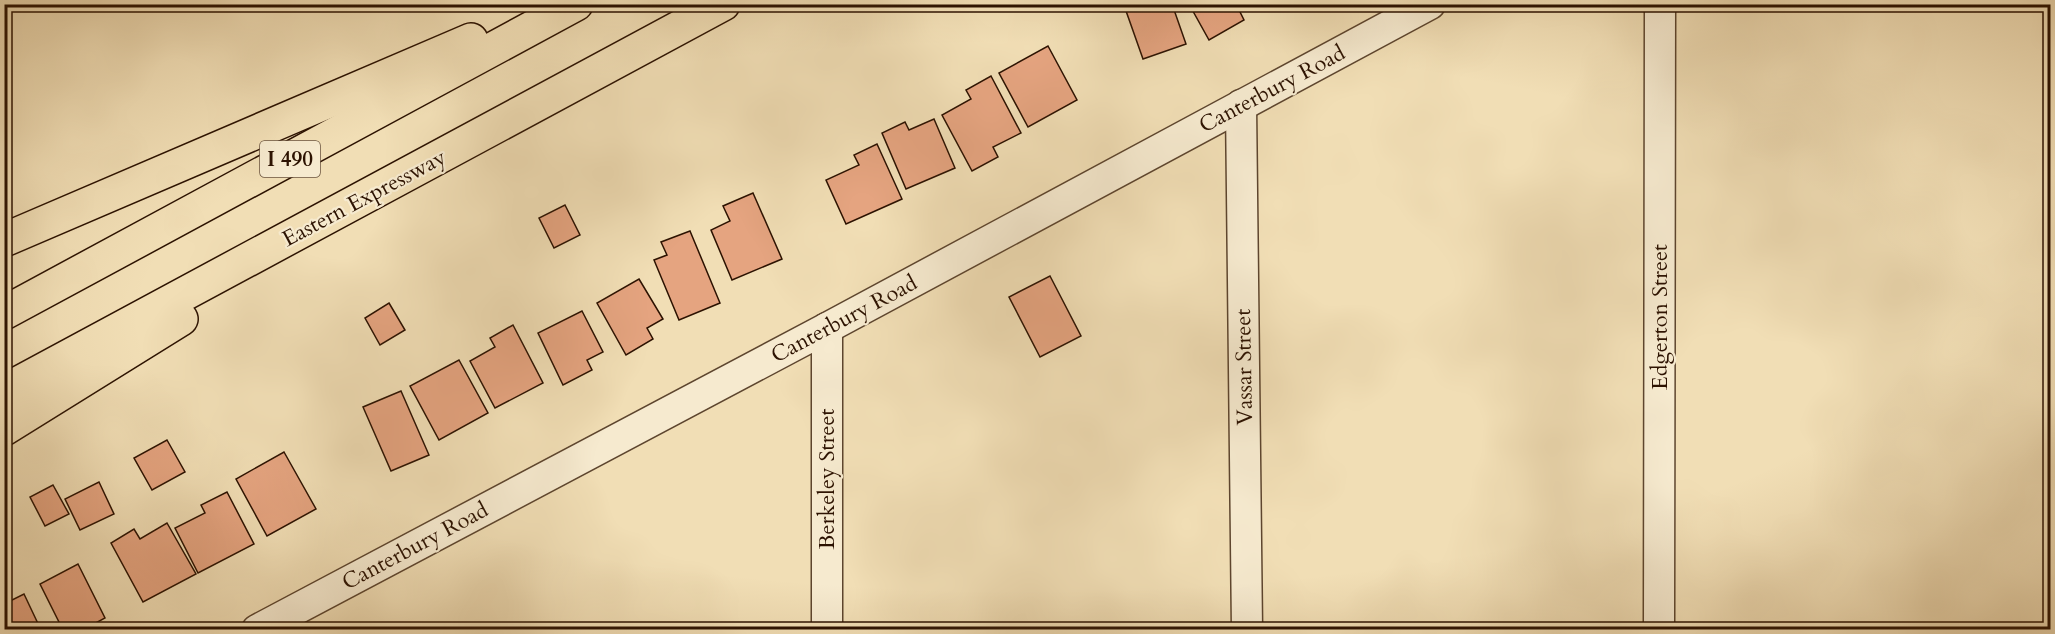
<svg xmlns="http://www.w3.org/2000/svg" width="2055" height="634" viewBox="0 0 2055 634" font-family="Cardo,serif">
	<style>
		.building { fill: #e5a480; stroke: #2c1201; stroke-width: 1.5 }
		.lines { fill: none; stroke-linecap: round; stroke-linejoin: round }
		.minor-casing { stroke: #5d452e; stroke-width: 33 }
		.motorway-casing { stroke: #2c1201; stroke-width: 36 }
		.minor { stroke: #f6eacf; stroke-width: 30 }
		.motorway { stroke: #f1deb5; stroke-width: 33 }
		.labels { text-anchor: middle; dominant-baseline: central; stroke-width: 4.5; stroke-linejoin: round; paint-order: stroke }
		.shield { fill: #f6eacf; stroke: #69533f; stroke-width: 1.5 }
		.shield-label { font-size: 21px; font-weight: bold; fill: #2c1201 }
		.street-label { font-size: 22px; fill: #2c1201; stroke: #f6eacf }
	</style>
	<rect width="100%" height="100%" fill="#f1deb5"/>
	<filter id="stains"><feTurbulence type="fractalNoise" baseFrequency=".00333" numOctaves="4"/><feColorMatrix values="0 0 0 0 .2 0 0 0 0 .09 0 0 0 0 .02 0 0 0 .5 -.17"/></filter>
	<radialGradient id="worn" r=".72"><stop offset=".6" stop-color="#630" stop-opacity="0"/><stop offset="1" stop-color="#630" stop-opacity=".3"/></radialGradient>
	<!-- building -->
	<g class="building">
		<path d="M1133,4H1172L1186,44L1143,59L1125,8Z"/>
		<path d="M1189,4H1236L1244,20L1209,40Z"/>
		<path d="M1048,46L1077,100L1028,127L999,73Z"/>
		<path d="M991,76L1021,133L993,147L998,157L972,171L942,115L971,99L966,90Z"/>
		<path d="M934,119L955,168L906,189L882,133L905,122L909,130Z"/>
		<path d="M877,144L902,199L846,224L826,180L859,165L854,155Z"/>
		<path d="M753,193L782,259L732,280L711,230L730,221L723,206Z"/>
		<path d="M565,205L580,235L554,248L539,218Z"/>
		<path d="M690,231L720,303L679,320L654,260L667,255L661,242Z"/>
		<path d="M1050,276L1081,336L1040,357L1009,297Z"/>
		<path d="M639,279L663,319L647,328L653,339L626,355L597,303Z"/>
		<path d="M389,303L405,330L380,345L365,318Z"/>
		<path d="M582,311L603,352L587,360L592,370L563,385L538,333Z"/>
		<path d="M513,325L543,383L495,408L470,361L495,347L490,338Z"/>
		<path d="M459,360L488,413L439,440L410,386Z"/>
		<path d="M401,391L429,455L391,471L363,407Z"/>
		<path d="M167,440L185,472L152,490L134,458Z"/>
		<path d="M284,452L316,509L267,536L236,479Z"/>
		<path d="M99,482L114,514L80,530L65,499Z"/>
		<path d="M53,485L69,514L45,526L30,497Z"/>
		<path d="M227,492L254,544L198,573L175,528L205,513L201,505Z"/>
		<path d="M167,523L196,574L143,602L111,543L134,529L140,539Z"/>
		<path d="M78,564L105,618L83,630H63L40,584Z"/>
		<path d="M24,594L41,630H4V604Z"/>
	</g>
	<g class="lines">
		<!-- minor casing -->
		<g class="minor-casing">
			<g id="minor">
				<path d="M1241,105L1247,630"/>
				<path d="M257,630L827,328L1430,4"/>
				<path d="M827,630V328"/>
				<path d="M1659,630L1660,4"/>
			</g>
		</g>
		<!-- motorway casing -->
		<g class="motorway-casing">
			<g id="motorway">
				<path d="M4,240L471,40"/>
				<path d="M4,313L576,4"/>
				<path d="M4,391L723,4"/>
				<path d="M4,429L181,319"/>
			</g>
		</g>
		<!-- minor -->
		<use href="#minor" class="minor"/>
		<!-- motorway -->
		<use href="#motorway" class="motorway"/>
	</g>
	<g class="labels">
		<!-- shield labels -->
		<rect class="shield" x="260" y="141" width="60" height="36" rx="4.5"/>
		<g class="shield-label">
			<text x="290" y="159">I 490</text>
		</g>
		<!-- street labels -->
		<g class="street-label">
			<text transform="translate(1272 89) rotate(-28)">Canterbury Road</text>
			<text transform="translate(364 198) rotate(-28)">Eastern Expressway</text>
			<text transform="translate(1660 317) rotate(-90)">Edgerton Street</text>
			<text transform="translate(844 319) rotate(-28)">Canterbury Road</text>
			<text transform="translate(1244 367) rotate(-91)">Vassar Street</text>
			<text transform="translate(827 479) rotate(-90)">Berkeley Street</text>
			<text transform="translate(415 546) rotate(-28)">Canterbury Road</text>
		</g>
	</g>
	<!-- margin -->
	<rect width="2055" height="634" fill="none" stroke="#f1deb5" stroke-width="24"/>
	<rect x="6" y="6" width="2043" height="622" fill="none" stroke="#2c1201" stroke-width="3"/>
	<rect x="12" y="12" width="2031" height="610" fill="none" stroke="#2c1201" stroke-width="1.5"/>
	<rect width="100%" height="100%" filter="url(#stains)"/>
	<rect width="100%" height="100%" fill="url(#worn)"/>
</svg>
